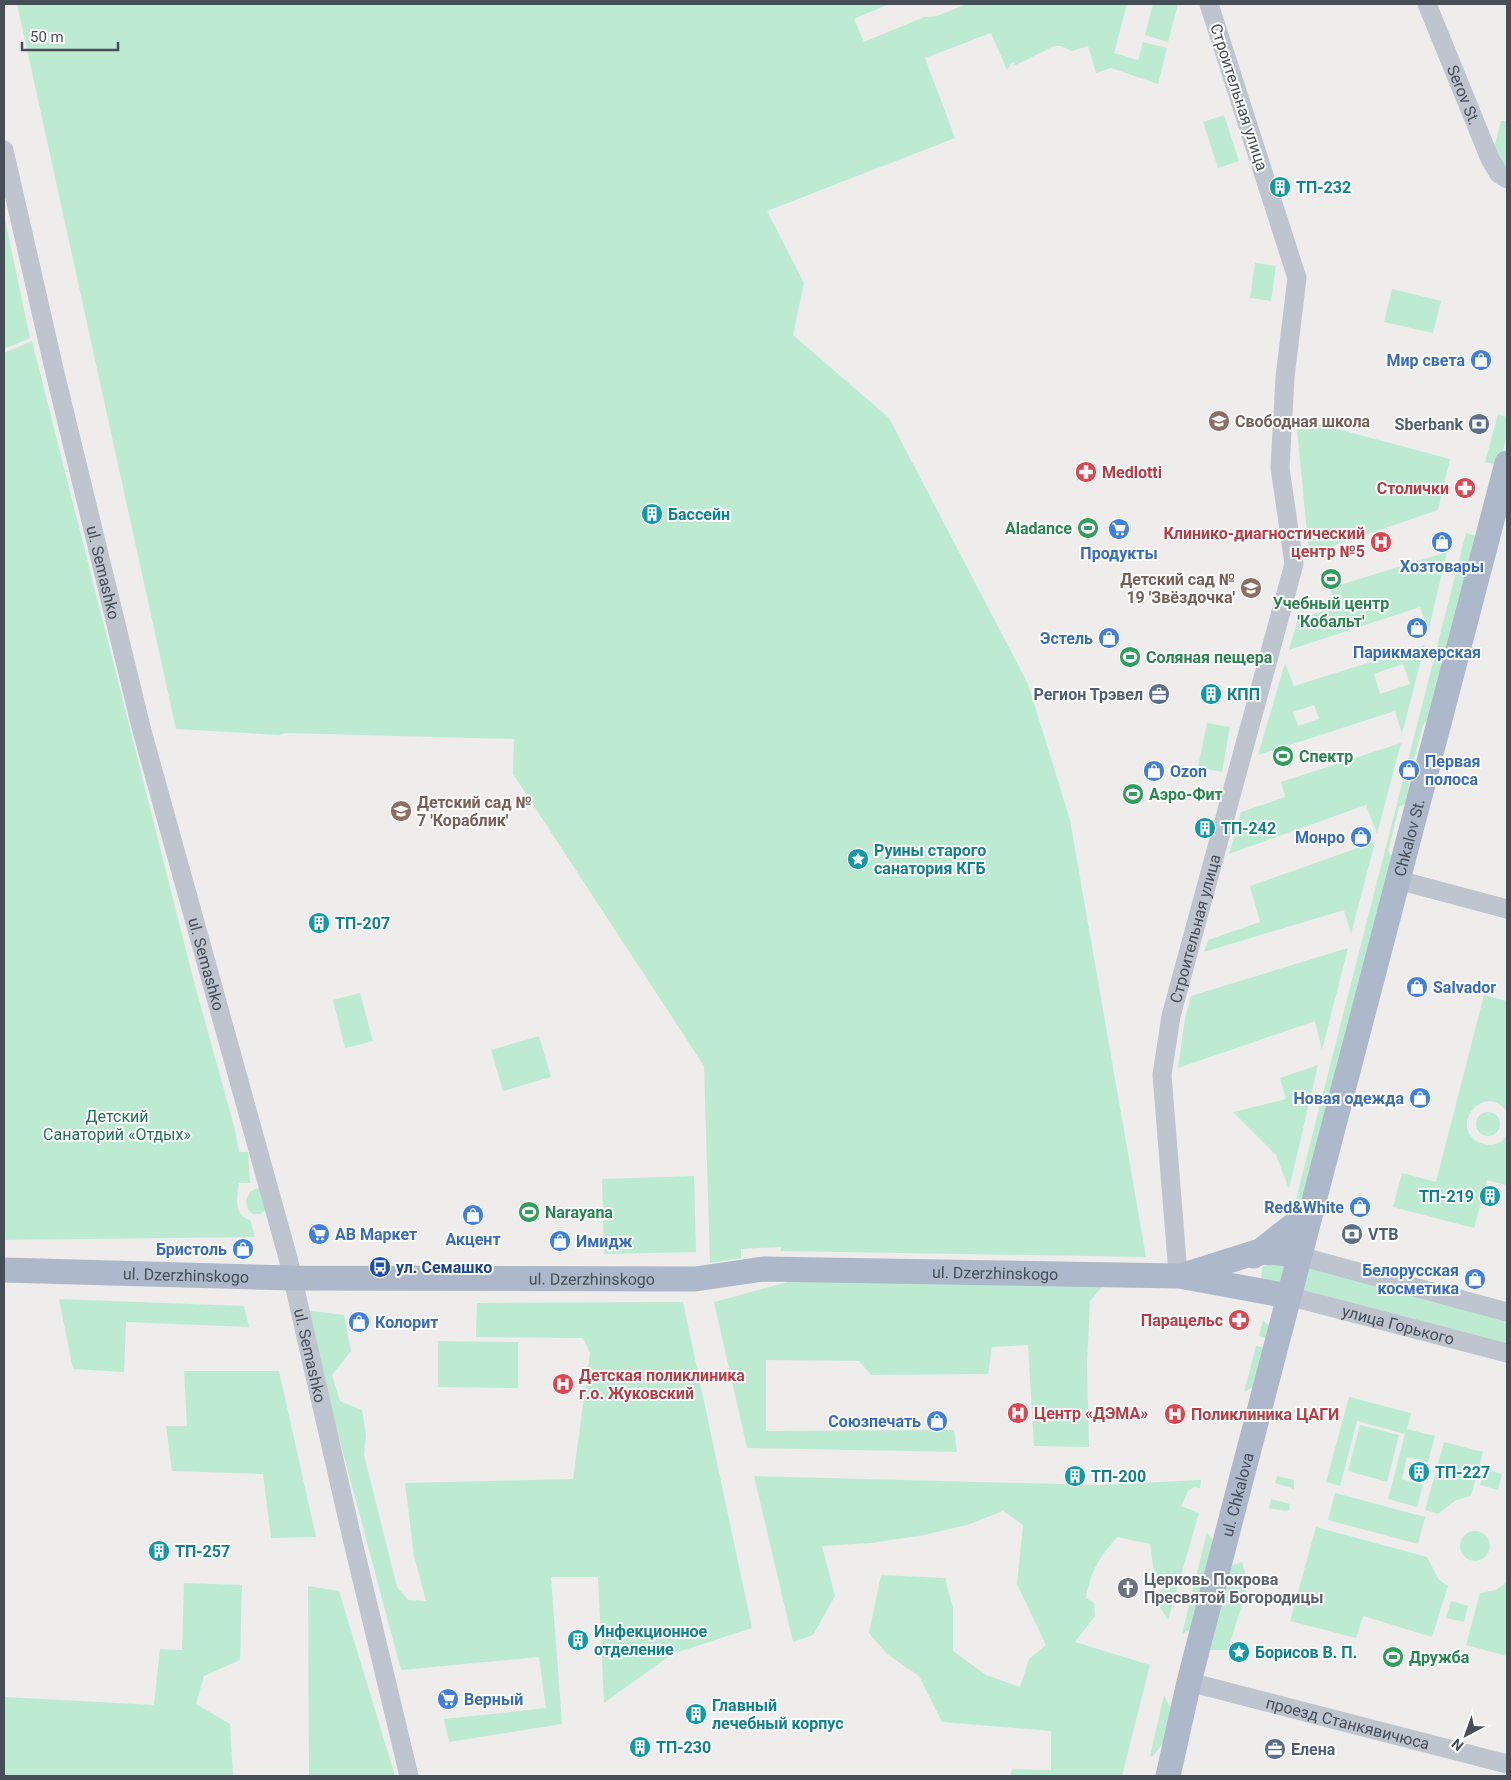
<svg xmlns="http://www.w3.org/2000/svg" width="1511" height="1780" viewBox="0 0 1511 1780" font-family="Roboto,sans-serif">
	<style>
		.green { fill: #bcebd2; fill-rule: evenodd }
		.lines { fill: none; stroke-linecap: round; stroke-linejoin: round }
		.minor { stroke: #bec5ce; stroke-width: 19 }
		.major { stroke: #adb9ca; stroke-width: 25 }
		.labels { text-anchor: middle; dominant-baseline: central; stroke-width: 4; stroke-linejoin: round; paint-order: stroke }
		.street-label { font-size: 16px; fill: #464e58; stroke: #fff }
		.culture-label { font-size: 16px; font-weight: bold; fill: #0d838f; stroke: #fff; text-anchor: start }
		.shop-label { font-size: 16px; font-weight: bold; fill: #366cbe; stroke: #fff; text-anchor: end }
		.education-label { font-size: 16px; font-weight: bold; fill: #785e54; stroke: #fff; text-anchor: start }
		.service-label { font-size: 16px; font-weight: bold; fill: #4e5e75; stroke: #fff; text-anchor: end }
		.health-label { font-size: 16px; font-weight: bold; fill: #be3a42; stroke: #fff; text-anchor: start }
		.leisure-label { font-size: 16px; font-weight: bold; fill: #27864d; stroke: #fff; text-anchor: start }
		.park-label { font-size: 16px; fill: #1c7350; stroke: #fff }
		.transit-label { font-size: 16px; font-weight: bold; fill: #164399; stroke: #fff; text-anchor: start }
		.worship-label { font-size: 16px; font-weight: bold; fill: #5b616d; stroke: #fff; text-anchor: start }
	</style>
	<rect width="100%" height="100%" fill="#efecec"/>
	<!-- green -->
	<g class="green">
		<path d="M17,4H889L854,19L864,42L924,17L937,16L967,4H1127L1114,53L1138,60L1143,42L1167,48L1158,84L1111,68L1096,73L1088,46L1072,51L1061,46H1054L1014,66V62L1011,63L1007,70L991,33L925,58L955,138L767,211L804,283L793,335L889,418L1028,684L1070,820L1146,1257L781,1251V1247L741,1249V1258L710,1263L704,1066L513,774L514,739L285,733L280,735L176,729Z"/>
		<path d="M1153,4H1178L1168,42L1145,35Z"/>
		<path d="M1224,115L1239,161L1218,168L1203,122Z"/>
		<path d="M1501,121H1507V175L1493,151Z"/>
		<path d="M4,215L30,338L4,349Z"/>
		<path d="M1255,263L1276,266L1271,301L1250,298Z"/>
		<path d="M1392,289L1441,301L1433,333L1384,322Z"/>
		<path d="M32,341L193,978L235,1130L239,1152H248L250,1183H239C237,1196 233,1216 250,1220L255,1237L4,1240V353Z"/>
		<path d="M1498,414L1507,417V435L1499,466L1485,462Z"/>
		<path d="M1296,418L1450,459L1438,510L1309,554Z"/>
		<path d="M1466,533L1478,537L1433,712L1423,725L1408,783L1410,798L1409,802L1399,807L1388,852L1395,859L1305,1201L1296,1199Z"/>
		<path d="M1447,552L1428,632L1420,607L1289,650L1298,619L1336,607L1330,588Z"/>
		<path d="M1425,645L1402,734L1395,711L1258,755L1285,663L1294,686ZM1403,664L1410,684L1380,694L1374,674ZM1314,705L1319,719L1298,726L1293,712Z"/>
		<path d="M1207,723L1230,727L1222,772L1198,767Z"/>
		<path d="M1401,743L1377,834L1366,805L1229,854L1241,812L1285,797L1281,782Z"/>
		<path d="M1375,842L1351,934L1344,910L1204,952L1208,940L1260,922L1250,886Z"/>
		<path d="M1348,948L1322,1050L1315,1021L1178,1068L1185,1018L1191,996Z"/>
		<path d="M360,993L373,1041L345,1048L333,1000Z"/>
		<path d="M1484,995L1507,1001V1112C1483,1079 1444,1132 1484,1144C1493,1147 1502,1143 1507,1135V1185L1487,1180L1474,1228L1393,1207L1402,1173L1436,1182Z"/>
		<path d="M539,1036L551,1077L503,1091L491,1050Z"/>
		<path d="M1318,1065L1289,1189L1276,1155L1233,1112L1286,1099L1280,1078Z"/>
		<circle cx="1488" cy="1124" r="12"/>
		<path d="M694,1176L696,1252L604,1254L602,1179Z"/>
		<path d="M260,1187L266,1210L260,1214H253L248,1210L246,1200L250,1192Z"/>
		<path d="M1270,1261L1287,1267L1284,1287L1261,1280L1262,1268Z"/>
		<path d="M1309,1267L1507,1319V1347L1302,1294Z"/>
		<path d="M799,1279L1107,1281L1090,1301L1087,1364L1089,1447L1034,1446L1028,1345L992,1347L988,1374L871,1375L859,1361L766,1360V1431L954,1430L957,1452L747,1448L714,1302Z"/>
		<path d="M59,1299L244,1306L249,1327L126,1322L124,1372L73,1369Z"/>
		<path d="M683,1302L752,1628L672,1654L604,1703L598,1577H551L562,1724L449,1742L444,1719L546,1708L539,1657L401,1670L305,1310L344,1315L351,1351L332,1375L340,1401L362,1410L366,1435L364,1455L397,1587L408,1600L426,1601L414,1556L405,1483L573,1479L590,1353L583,1338L476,1337L477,1303Z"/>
		<path d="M1263,1320L1269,1326L1268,1339L1259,1336Z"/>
		<path d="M438,1341L518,1342V1388L438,1387Z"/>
		<path d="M1256,1346L1266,1348L1255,1386L1244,1392Z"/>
		<path d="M184,1371H279L316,1537L271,1538L263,1474L172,1471L166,1426H187Z"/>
		<path d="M1349,1397L1411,1413L1407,1429L1435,1436L1428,1462L1407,1457L1402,1479L1423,1485L1417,1507L1388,1499L1405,1434L1357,1421L1340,1486L1326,1482Z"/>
		<path d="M1360,1425L1399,1435L1387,1482L1348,1471Z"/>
		<path d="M1444,1442L1483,1452L1471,1496L1456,1500L1438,1514L1425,1510Z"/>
		<path d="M1485,1469L1502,1474L1498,1490L1480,1485Z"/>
		<path d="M754,1476L1098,1485L1201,1480L1200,1488L1194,1487L1188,1491L1181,1506L1199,1513L1168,1620L1155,1599L1163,1588L1155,1580L1150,1544L1117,1537C1099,1558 1091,1570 1086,1598L1094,1603L1095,1616L1075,1642L1150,1665L1122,1776H1010L1012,1769L1051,1770V1731L942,1722L919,1676L887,1654L869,1633L881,1575L945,1578L953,1608V1651L986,1675L1020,1687L1029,1659L1046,1645L1017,1584L1023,1525L1003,1511L970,1524L924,1535L871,1543L822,1546L835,1596L813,1635L793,1642Z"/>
		<path d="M1277,1476L1294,1480V1489L1275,1483Z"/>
		<path d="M1335,1493L1425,1517L1418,1544L1328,1520Z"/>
		<path d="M1271,1499L1290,1504L1289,1510L1285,1511L1269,1508Z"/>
		<path d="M1316,1527L1427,1557L1439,1580L1448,1586L1432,1637L1363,1616L1356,1638L1290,1621Z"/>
		<circle cx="1475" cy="1546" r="15"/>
		<path d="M1207,1532L1213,1541L1191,1629L1182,1634Z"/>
		<path d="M1242,1562L1248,1584L1228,1650H1206L1229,1566Z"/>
		<path d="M1507,1582V1656L1466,1645L1480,1593L1496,1590Z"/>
		<path d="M184,1583L242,1585L240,1660L204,1676L196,1704L230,1724L233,1776H4V1713L5,1697L154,1705L160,1649L182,1650Z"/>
		<path d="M308,1586L339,1591L395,1776H309Z"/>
		<path d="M1451,1601L1468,1606L1464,1622L1446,1618Z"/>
		<path d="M1164,1695L1171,1709L1164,1742L1153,1756H1150Z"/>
	</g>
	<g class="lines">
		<!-- minor -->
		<g class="minor">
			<path id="s1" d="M1427,4L1490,159L1499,174L1507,179"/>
			<path id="s2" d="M4,150L55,373L142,731L288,1258L352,1538L409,1776"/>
			<path d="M1398,880L1507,909"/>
			<path d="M1299,1256L1507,1312"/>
			<path id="s3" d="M1179,1276L1177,1261L1162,1075L1171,1016L1294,564L1280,468L1285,377L1297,278L1209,4"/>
			<path id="s4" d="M1288,1296L1507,1353"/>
			<path id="s5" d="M1189,1682L1507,1764"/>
		</g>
		<!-- major -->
		<g class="major">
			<path d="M1254,1256L1310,1212"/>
			<path id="s6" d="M4,1270L292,1278L695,1279L763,1269L1179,1276L1288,1296"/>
			<path d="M1184,1275L1257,1252L1279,1253L1299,1256"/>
			<path id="s7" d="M1168,1776L1189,1682L1240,1484L1507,463"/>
		</g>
	</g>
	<!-- icons -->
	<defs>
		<g id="building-disc" transform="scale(1.125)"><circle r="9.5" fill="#0f9aa8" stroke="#fff"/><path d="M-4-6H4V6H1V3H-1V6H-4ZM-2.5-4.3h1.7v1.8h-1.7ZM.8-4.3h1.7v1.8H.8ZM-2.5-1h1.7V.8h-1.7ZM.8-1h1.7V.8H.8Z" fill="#fff"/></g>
		<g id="shop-disc" transform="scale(1.125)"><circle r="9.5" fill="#3f7fe0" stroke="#fff"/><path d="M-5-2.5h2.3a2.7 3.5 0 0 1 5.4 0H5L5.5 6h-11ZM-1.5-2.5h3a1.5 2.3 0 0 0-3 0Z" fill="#fff"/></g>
		<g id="school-disc" transform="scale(1.125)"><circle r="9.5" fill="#8d6e63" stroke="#fff"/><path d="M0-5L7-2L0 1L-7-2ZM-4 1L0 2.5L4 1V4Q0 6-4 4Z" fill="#fff"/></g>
		<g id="bank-disc" transform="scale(1.125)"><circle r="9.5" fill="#5c6f8a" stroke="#fff"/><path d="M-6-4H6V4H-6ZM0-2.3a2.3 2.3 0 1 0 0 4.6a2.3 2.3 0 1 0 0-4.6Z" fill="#fff"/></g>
		<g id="pharmacy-disc" transform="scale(1.125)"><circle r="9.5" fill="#e0444e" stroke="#fff"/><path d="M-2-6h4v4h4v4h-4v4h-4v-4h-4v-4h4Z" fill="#fff"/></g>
		<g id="stadium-disc" transform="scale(1.125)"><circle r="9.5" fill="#2e9e5b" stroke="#fff"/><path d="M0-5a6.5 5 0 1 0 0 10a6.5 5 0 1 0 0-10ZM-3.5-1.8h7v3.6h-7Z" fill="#fff"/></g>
		<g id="supermarket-disc" transform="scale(1.125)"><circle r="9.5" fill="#3f7fe0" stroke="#fff"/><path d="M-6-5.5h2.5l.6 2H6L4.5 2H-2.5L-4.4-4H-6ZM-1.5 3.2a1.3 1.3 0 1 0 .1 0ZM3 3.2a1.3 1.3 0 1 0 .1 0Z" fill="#fff"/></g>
		<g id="hospital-disc" transform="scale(1.125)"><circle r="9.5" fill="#e0444e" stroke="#fff"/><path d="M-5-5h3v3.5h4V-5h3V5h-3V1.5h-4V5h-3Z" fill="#fff"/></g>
		<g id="office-disc" transform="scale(1.125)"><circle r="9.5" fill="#5c6f8a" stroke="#fff"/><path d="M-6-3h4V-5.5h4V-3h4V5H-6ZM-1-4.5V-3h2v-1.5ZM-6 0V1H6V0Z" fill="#fff"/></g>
		<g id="sight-disc" transform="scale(1.125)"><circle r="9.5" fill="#0f9aa8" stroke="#fff"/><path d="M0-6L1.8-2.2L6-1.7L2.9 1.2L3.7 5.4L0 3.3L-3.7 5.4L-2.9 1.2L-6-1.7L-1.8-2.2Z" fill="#fff"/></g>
		<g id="bus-disc" transform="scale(1.125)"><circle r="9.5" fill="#1a4fb4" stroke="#fff"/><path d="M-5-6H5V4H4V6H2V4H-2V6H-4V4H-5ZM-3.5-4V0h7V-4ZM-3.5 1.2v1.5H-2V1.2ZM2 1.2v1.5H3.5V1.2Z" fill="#fff"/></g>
		<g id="church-disc" transform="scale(1.125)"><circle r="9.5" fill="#6b7280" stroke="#fff"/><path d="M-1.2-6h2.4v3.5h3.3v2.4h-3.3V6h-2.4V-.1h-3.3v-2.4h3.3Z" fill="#fff"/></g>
	</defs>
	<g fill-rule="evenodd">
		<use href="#building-disc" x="1280" y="187"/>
		<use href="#shop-disc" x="1481" y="360"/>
		<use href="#school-disc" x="1219" y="421"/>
		<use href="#bank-disc" x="1479" y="424"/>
		<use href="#pharmacy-disc" x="1086" y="472"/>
		<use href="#pharmacy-disc" x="1465" y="488"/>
		<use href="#building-disc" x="652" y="514"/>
		<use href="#stadium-disc" x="1088" y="528"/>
		<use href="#supermarket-disc" x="1119" y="529"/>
		<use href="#hospital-disc" x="1381" y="542"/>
		<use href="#shop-disc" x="1442" y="542"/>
		<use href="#stadium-disc" x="1331" y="579"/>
		<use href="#school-disc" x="1251" y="588"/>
		<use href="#shop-disc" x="1417" y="628"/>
		<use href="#shop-disc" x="1109" y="638"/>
		<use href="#stadium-disc" x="1130" y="657"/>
		<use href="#office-disc" x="1159" y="694"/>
		<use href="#building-disc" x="1211" y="694"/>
		<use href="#stadium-disc" x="1283" y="756"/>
		<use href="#shop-disc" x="1409" y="770"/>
		<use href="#shop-disc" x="1154" y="771"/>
		<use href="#stadium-disc" x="1133" y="794"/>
		<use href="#school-disc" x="401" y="811"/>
		<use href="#building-disc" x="1205" y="828"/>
		<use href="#shop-disc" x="1361" y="837"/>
		<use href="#sight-disc" x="858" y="859"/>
		<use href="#building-disc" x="319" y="923"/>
		<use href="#shop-disc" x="1417" y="987"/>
		<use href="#shop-disc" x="1420" y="1098"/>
		<use href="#building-disc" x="1490" y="1196"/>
		<use href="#shop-disc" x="1360" y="1207"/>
		<use href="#stadium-disc" x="529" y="1212"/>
		<use href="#shop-disc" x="473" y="1215"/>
		<use href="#supermarket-disc" x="319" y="1234"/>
		<use href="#bank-disc" x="1352" y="1234"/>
		<use href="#shop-disc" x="560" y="1241"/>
		<use href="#shop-disc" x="243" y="1249"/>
		<use href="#bus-disc" x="380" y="1267"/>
		<use href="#shop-disc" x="1475" y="1279"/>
		<use href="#pharmacy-disc" x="1239" y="1320"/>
		<use href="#shop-disc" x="359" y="1322"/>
		<use href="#hospital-disc" x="563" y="1384"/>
		<use href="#hospital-disc" x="1018" y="1413"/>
		<use href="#hospital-disc" x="1175" y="1414"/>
		<use href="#shop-disc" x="937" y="1421"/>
		<use href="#building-disc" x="1419" y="1472"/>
		<use href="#building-disc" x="1075" y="1476"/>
		<use href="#building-disc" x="159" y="1551"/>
		<use href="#church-disc" x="1128" y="1588"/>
		<use href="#building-disc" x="578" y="1640"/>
		<use href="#sight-disc" x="1239" y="1652"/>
		<use href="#stadium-disc" x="1393" y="1657"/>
		<use href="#supermarket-disc" x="448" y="1699"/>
		<use href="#building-disc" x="696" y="1714"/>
		<use href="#building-disc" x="640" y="1747"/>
		<use href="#office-disc" x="1275" y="1749"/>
	</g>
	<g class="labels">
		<!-- street labels -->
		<g class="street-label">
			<text stroke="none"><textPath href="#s1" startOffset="98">Serov St.</textPath></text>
			<text transform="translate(1239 97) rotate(72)">Строительная улица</text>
			<text stroke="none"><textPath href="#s2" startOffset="434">ul. Semashko</textPath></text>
			<text stroke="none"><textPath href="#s7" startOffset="969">Chkalov St.</textPath></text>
			<text stroke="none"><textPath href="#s3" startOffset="352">Строительная улица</textPath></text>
			<text stroke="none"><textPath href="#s2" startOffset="839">ul. Semashko</textPath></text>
			<text stroke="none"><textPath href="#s6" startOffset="992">ul. Dzerzhinskogo</textPath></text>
			<text stroke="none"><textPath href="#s6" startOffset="182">ul. Dzerzhinskogo</textPath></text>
			<text stroke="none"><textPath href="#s6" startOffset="588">ul. Dzerzhinskogo</textPath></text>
			<text stroke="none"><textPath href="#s4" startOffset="114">улица Горького</textPath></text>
			<text stroke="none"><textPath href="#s2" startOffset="1244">ul. Semashko</textPath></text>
			<text stroke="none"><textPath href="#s7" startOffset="290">ul. Chkalova</textPath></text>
			<text stroke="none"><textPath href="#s5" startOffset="164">проезд Станкявичюса</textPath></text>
		</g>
		<!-- culture labels -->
		<g class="culture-label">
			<text x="1296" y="187">ТП-232</text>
			<text x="668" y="514">Бассейн</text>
			<text x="1227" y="694">КПП</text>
			<text x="1221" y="828">ТП-242</text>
			<text x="874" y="850">Руины старого<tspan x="874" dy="18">санатория КГБ</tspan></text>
			<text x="335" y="923">ТП-207</text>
			<text x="1474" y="1196" text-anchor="end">ТП-219</text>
			<text x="1435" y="1472">ТП-227</text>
			<text x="1091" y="1476">ТП-200</text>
			<text x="175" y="1551">ТП-257</text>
			<text x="594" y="1631">Инфекционное<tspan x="594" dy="18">отделение</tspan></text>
			<text x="1255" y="1652">Борисов В. П.</text>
			<text x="712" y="1705">Главный<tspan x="712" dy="18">лечебный корпус</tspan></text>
			<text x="656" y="1747">ТП-230</text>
		</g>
		<!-- shop labels -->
		<g class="shop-label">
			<text x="1465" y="360">Мир света</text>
			<text x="1119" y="553" text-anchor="middle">Продукты</text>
			<text x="1442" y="566" text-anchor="middle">Хозтовары</text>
			<text x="1093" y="638">Эстель</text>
			<text x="1417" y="652" text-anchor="middle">Парикмахерская</text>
			<text x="1425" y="761" text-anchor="start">Первая<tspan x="1425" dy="18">полоса</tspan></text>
			<text x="1170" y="771" text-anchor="start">Ozon</text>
			<text x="1345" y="837">Монро</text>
			<text x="1433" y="987" text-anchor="start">Salvador</text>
			<text x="1404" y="1098">Новая одежда</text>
			<text x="1344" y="1207">Red&amp;White</text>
			<text x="335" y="1234" text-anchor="start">АВ Маркет</text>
			<text x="473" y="1239" text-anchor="middle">Акцент</text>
			<text x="576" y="1241" text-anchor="start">Имидж</text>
			<text x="227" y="1249">Бристоль</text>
			<text x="1459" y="1270">Белорусская<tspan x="1459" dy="18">косметика</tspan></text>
			<text x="375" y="1322" text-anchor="start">Колорит</text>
			<text x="921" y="1421">Союзпечать</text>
			<text x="464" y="1699" text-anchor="start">Верный</text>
		</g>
		<!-- education labels -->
		<g class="education-label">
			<text x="1235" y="421">Свободная школа</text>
			<text x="1235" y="579" text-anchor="end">Детский сад №<tspan x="1235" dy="18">19 'Звёздочка'</tspan></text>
			<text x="417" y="802">Детский сад №<tspan x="417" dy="18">7 'Кораблик'</tspan></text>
		</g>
		<!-- service labels -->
		<g class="service-label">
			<text x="1463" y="424">Sberbank</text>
			<text x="1143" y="694">Регион Трэвел</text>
			<text x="1368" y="1234" text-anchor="start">VTB</text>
			<text x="1291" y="1749" text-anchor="start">Елена</text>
		</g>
		<!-- health labels -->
		<g class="health-label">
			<text x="1102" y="472">Mеdlotti</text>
			<text x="1449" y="488" text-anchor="end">Столички</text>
			<text x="1365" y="533" text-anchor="end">Клинико-диагностический<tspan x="1365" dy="18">центр №5</tspan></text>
			<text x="1223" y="1320" text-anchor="end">Парацельс</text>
			<text x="579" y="1375">Детская поликлиника<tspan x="579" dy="18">г.о. Жуковский</tspan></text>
			<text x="1034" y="1413">Центр «ДЭМА»</text>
			<text x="1191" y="1414">Поликлиника ЦАГИ</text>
		</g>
		<!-- leisure labels -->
		<g class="leisure-label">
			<text x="1072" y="528" text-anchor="end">Aladance</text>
			<text x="1331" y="603" text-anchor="middle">Учебный центр<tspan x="1331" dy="18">'Кобальт'</tspan></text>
			<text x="1146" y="657">Соляная пещера</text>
			<text x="1299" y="756">Спектр</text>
			<text x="1149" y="794">Аэро-Фит</text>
			<text x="545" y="1212">Narayana</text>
			<text x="1409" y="1657">Дружба</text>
		</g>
		<!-- park labels -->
		<g class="park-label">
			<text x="117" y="1116">Детский<tspan x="117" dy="18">Санаторий «Отдых»</tspan></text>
		</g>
		<!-- transit labels -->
		<g class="transit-label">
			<text x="396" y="1267">ул. Семашко</text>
		</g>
		<!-- worship labels -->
		<g class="worship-label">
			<text x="1144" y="1579">Церковь Покрова<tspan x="1144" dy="18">Пресвятой Богородицы</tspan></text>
		</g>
	</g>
	<!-- border -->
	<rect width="1511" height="1780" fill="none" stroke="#464e58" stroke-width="10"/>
	<!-- north arrow -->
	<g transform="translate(1466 1735) rotate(221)" stroke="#ffffff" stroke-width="4" paint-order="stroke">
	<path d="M0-4L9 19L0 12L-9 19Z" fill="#464e58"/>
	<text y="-8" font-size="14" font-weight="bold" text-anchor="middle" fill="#464e58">N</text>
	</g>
	<!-- scale -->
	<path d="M22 42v8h96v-8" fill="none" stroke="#464e58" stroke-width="2.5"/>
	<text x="30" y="42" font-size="15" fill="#464e58" stroke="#ffffff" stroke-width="4" paint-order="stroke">50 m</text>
</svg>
